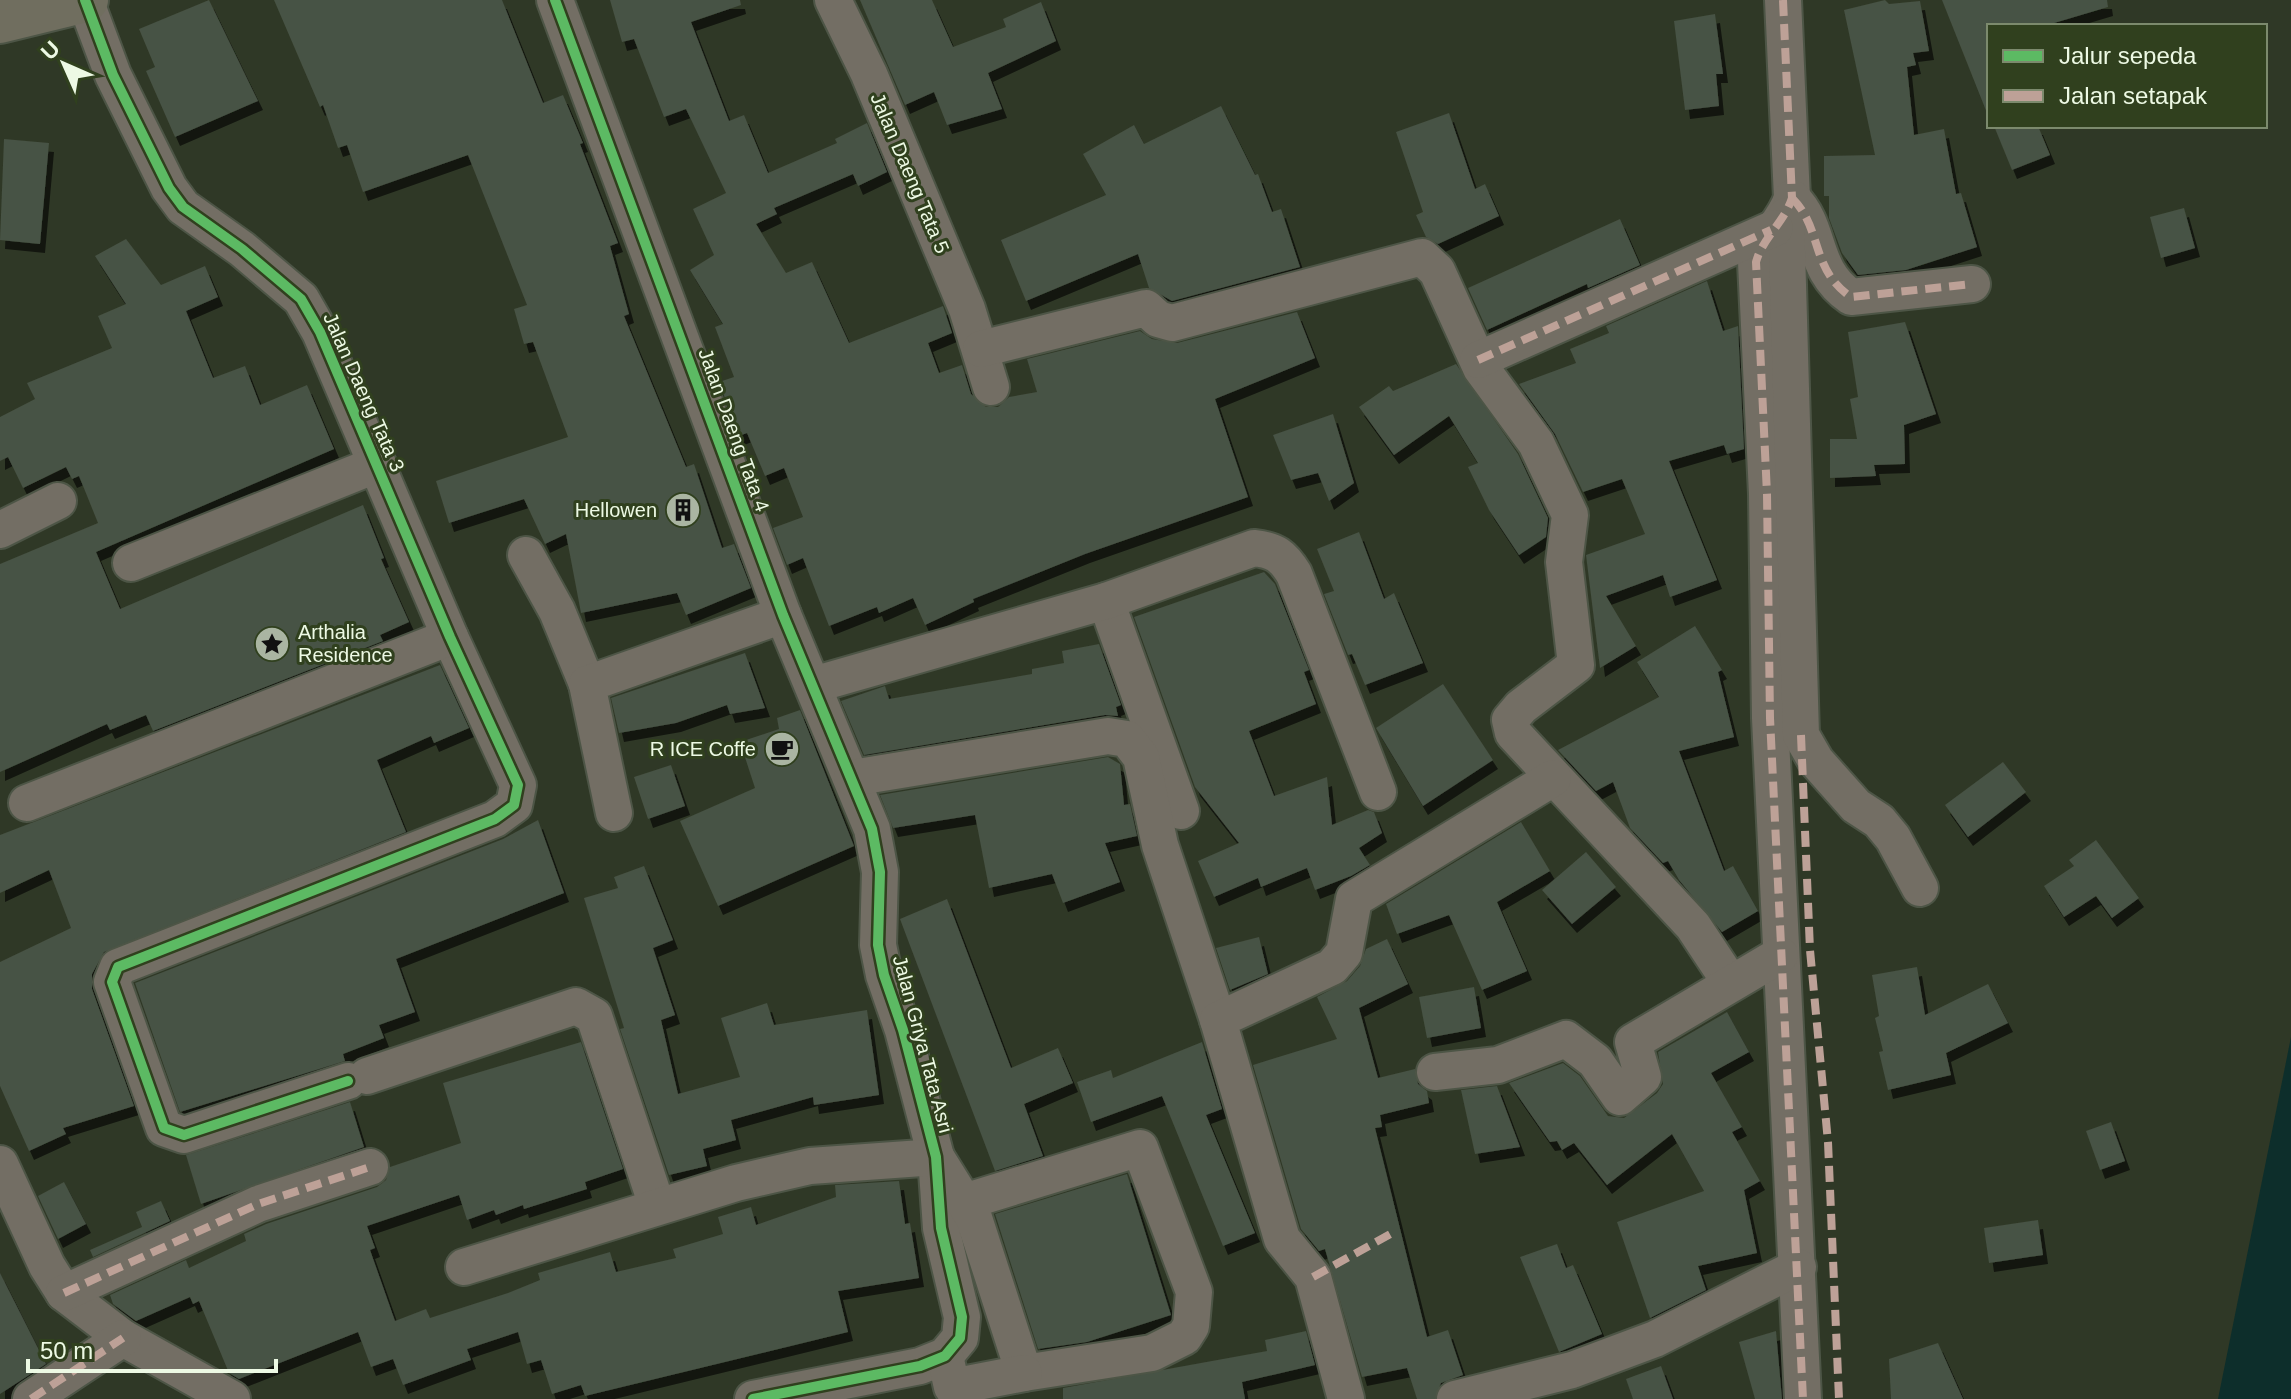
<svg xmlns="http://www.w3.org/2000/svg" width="2291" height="1399" viewBox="0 0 2291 1399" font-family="Helvetica,sans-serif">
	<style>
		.water { fill: #0d2e2b }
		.building { fill: #475244; filter: url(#shadow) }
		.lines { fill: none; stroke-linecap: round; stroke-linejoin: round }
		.street-casing { stroke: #4d5546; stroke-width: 40 }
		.primary-casing { stroke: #4d5546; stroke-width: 48 }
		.street { stroke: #736e64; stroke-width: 36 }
		.primary { stroke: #706e5f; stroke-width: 44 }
		.quiet { stroke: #bda197; stroke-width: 8; stroke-dasharray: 16 8; stroke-linecap: butt }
		.cycleway-casing { stroke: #30401e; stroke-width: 15 }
		.cycleway { stroke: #5cba63; stroke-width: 10 }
		.labels { text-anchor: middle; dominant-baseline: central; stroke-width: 6; stroke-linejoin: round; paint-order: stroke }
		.street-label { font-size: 20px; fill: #edf9e4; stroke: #30401e }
		.poi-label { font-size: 20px; fill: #edf9e4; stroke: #30401e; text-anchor: end }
	</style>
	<defs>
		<filter id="shadow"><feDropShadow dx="5" dy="9" stdDeviation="0" flood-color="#0009"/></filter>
	</defs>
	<rect width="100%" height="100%" fill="#2f3826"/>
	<!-- water -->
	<path class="water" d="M2291,1037V1399H2218Z"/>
	<!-- building -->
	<g class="building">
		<path d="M209,0L258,101L175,137L146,71L155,67L139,29Z"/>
		<path d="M274,0H502L543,103L563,95L583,143L580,144L618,243L610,246L629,314L624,316L686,467L694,464L722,548L734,544L751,588L686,615L677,593L581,613L566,534L545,544L524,499L449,523L436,481L568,437L533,342L524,344L514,309L527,305L468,155L363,192L347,145L338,148L323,105L320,107Z"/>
		<path d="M610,0H740L741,5L691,22L729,121L744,115L768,173L837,143L835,139L867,123L887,172L858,186L853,174L774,208L777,214L756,224L786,273L812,262L849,343L943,306L952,333L928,343L939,373L962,365L971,394L986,407H998L1009,397L1037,392L1027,359L1140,331L1152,339L1177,343L1297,312L1315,358L1215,399L1248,497L1085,554L973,599L974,602L925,625L913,598L879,613L877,607L829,626L803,558L787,565L773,528L803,517L784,468L765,476L747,433L739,436L719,382L734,377L715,327L723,324L690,270L714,255L693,209L726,193L686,109L664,117L634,39L622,42Z"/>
		<path d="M860,0H932L953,47L1006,27L1003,19L1041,2L1056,41L988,73L1002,109L947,125L934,92L905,105Z"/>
		<path d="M1885,0L1889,4L1920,1L1929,51L1913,53L1916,65L1907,67L1914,135L1944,129L1956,194L1961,193L1977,247L1906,270L1858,275L1842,253L1829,218V196H1824V156L1875,155L1844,10Z"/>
		<path d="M1942,0H2107L2108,7L2044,26H1989L1987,113Z"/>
		<path d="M1715,14L1723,74H1716L1719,106L1685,110L1674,21Z"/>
		<path d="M1221,106L1255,175L1258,174L1272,212L1281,209L1300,267L1172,301L1149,288L1138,254L1026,301L1001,240L1106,195L1083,154L1134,125L1144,144Z"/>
		<path d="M1449,113L1475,189L1485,184L1499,216L1438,244L1426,237L1416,215L1423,212L1396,132Z"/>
		<path d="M1994,126H2038L2050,155L2012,170Z"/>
		<path d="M4,139L49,143L40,244L0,240Z"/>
		<path d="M2184,208L2195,248L2161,258L2150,217Z"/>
		<path d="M1620,219L1640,265L1588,288L1587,284L1487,330L1468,288Z"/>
		<path d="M126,239L161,285L205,266L218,297L186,311L213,378L245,366L260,405L307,385L334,449L96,552L120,609L363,505L384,558L381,559L409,622L380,635L383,641L153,731L146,715L110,730L107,724L0,772V564L98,523L79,476L72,479L66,467L23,488L8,457L0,461V417L35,399L27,383L112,348L98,316L126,304L95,256Z"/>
		<path d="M1707,281L1723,331L1738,326L1744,449L1727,454L1724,445L1669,461L1717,580L1670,597L1663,575L1606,596L1636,646L1600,668L1586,555L1645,534L1622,479L1583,492L1555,434L1519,384L1576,363L1570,349L1609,333L1606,326Z"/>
		<path d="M1905,322L1936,414L1904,425L1905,464L1874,465L1876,476L1830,478V439H1857L1850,399L1858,397L1848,332Z"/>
		<path d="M1456,364L1518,454L1548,518L1546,537L1519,555L1489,510L1468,467L1478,463L1449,416L1394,455L1359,407L1389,386L1393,391Z"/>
		<path d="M1333,414L1354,483L1329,501L1318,473L1291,480L1273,435Z"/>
		<path d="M1359,532L1384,599L1394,593L1423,663L1365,685L1352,654L1348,655L1324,594L1334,591L1317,549Z"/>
		<path d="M1264,572L1275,584L1309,670L1304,672L1316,704L1249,731L1274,796L1327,777L1332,825L1368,810L1374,812L1382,833L1359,848L1370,865L1351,876L1315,890L1307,868L1261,887L1258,878L1214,897L1198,861L1239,843L1195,787L1134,617Z"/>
		<path d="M1695,626L1722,670L1718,672L1734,737L1679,751L1724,871L1733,866L1758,911L1722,932L1679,880L1668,861L1663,863L1630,828L1613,782L1596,791L1558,750L1659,697L1637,662Z"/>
		<path d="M1099,644L1121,705L1116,707L1118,716L1105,715L864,755L841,701L885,686L889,699L1032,674V669L1064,663L1062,651Z"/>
		<path d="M745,653L765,708L730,714L727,705L676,723L619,733L611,698Z"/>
		<path d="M440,665L469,728L434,743L431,736L377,760L406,832L104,952L92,974V989L134,1106L63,1128L66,1134L29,1151L0,1086V962L71,928L49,870L0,893V835Z"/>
		<path d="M1443,684L1493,760L1423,806L1376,728Z"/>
		<path d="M800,710L854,846L718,906L680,821L755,788L740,742L779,729L777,718Z"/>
		<path d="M1108,757L1120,764L1124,805L1130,804L1137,836L1105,843L1120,882L1063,903L1052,874L989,888L975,815L893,828L880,795Z"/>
		<path d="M2003,762L2026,792L1968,837L1945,805Z"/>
		<path d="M671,765L685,806L648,819L634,777Z"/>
		<path d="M538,820L564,893L396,959L415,1012L379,1025L384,1038L343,1054L345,1061L180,1112L135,983L503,839Z"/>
		<path d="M1521,822L1550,871L1497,902L1527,971L1482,990L1449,915L1397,934L1386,904Z"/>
		<path d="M2096,840L2139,898L2112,918L2096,896L2064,917L2044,886L2074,866L2069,860Z"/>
		<path d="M1586,852L1616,887L1572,924L1542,890Z"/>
		<path d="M644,866L673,940L653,948L675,1015L661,1020L678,1094L740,1077L721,1018L767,1003L774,1025L867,1010L879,1095L814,1105L813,1097L731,1120L736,1140L703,1149L707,1166L669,1175L620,1029L624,1028L584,898L618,888L614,877Z"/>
		<path d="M947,899L1011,1068L1058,1048L1073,1083L1024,1104L1043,1156L995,1171L900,919Z"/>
		<path d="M1259,937L1268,974L1230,990L1216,948Z"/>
		<path d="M1387,939L1408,984L1359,1008L1378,1078L1415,1069L1418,1084L1427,1091L1429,1103L1380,1115L1382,1127L1375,1128L1427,1337L1448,1330L1463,1375L1441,1383L1435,1399H1417L1407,1368L1362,1377L1325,1249L1319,1251L1301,1229L1253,1065L1337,1039L1317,997L1347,981L1360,966L1366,949Z"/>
		<path d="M1917,967L1925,1015L1988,984L2008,1023L1946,1053L1951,1075L1888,1090L1879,1052L1883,1051L1875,1018L1879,1016L1872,975Z"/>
		<path d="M1474,987L1481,1028L1427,1038L1419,997Z"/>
		<path d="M1727,1012L1749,1052L1711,1073L1742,1127L1732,1132L1760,1181L1744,1190L1757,1253L1698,1266L1706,1290L1650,1318L1617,1222L1704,1191L1672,1134L1607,1185L1574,1143L1562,1150L1557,1141L1550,1142L1509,1083L1563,1063L1580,1076L1608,1116L1624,1118L1657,1093L1663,1084L1658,1052Z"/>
		<path d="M581,1042L623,1169L585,1182L587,1189L524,1209L523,1205L496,1215L494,1210L467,1220L459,1195L367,1226L375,1248L370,1250L395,1321L426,1309L430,1318L508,1293L540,1280L538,1273L610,1252L616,1272L676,1258L673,1249L723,1234L718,1217L751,1207L756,1225L836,1197L835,1185L899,1181L905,1224L910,1223L919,1278L838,1291L848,1332L585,1396L581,1385L552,1394L541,1360L527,1364L518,1332L467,1349L471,1360L403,1385L393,1359L371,1367L358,1332L239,1379L229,1373L199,1301L193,1304L190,1297L136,1321L113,1304L110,1295L186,1260L189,1268L246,1241L244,1234L266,1224L377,1187L386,1180L390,1167L461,1143L443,1083Z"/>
		<path d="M1202,1042L1222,1109L1206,1115L1255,1233L1223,1246L1162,1096L1091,1122L1077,1082L1111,1070L1113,1078Z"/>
		<path d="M1497,1086L1520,1147L1475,1154L1461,1090Z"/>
		<path d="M350,1102L364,1147L201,1204L186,1155Z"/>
		<path d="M2111,1122L2125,1161L2100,1170L2086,1131Z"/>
		<path d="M1127,1174L1171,1315L1087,1342L1038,1349L995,1214Z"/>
		<path d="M64,1182L86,1224L58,1239L38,1196Z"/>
		<path d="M161,1201L170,1221L93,1257L90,1250L142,1227L136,1212Z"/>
		<path d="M2038,1220L2043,1255L1989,1263L1984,1228Z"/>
		<path d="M1557,1244L1566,1268L1573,1265L1602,1334L1559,1352L1520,1257Z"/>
		<path d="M0,1273L46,1364L0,1394Z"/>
		<path d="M1306,1331L1315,1365L1242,1382L1245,1399H1063V1388L1267,1351L1265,1340Z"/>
		<path d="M1776,1331L1782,1399H1755L1739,1342Z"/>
		<path d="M1938,1343L1963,1399H1891L1889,1359Z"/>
		<path d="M1661,1366L1673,1399H1633L1626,1379Z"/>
	</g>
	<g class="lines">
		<!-- street casing -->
		<g class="street-casing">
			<g id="street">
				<path d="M85,0L113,75L169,188L183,207L242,249L301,299L320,332L450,637L518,785L514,805L495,819L118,967L112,982L164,1128L184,1135L348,1081"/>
				<path d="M555,0L783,615L872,829L880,872L878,945L884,975L903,1030L936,1157L941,1228L962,1317L960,1338L945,1356L920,1366L753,1399"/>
				<path d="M833,0L869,74L967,309L991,387"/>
				<path d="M1783,0L1792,198C1784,223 1763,237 1756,262L1767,494L1770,718L1803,1399"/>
				<path d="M1792,198C1823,229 1810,269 1851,297L1972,284"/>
				<path d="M1786,216L1801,735L1816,761L1856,806L1879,821L1893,838L1920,888"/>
				<path d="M981,349L1146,308L1158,319L1172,323L1422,257L1437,271L1481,368L1536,443L1570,515L1564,562L1576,665L1521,707L1510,720L1513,733L1693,926L1730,982"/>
				<path d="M1478,360L1775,228"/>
				<path d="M0,530L58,501"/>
				<path d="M526,555L557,611L587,684"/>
				<path d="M131,563L378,464"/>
				<path d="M1106,601L1181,811"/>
				<path d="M813,685L1106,601L1254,548C1275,550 1283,556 1294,574L1378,792"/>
				<path d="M852,778L1108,736L1127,739L1141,757L1160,845L1218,1020"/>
				<path d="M27,803L450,637"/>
				<path d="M614,813L587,684L783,615"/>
				<path d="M1435,1072L1498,1065L1566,1039L1595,1061L1620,1097L1643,1077L1633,1042L1780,955"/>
				<path d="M367,1076L576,1006L594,1016L657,1206"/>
				<path d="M0,1164L47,1266L64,1293L123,1338L232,1399"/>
				<path d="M464,1267L736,1183L810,1166L936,1157L974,1218L1024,1373L1152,1353L1184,1337L1191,1326L1194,1292L1140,1148L964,1202"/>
				<path d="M64,1293L258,1204L370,1167"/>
				<path d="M945,1356L952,1387L1024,1373"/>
				<path d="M31,1399L123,1338"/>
				<path d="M1346,1399L1313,1277L1282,1239L1218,1020L1332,967L1344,953L1354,899L1553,778"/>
				<path d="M1455,1399L1572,1370L1655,1339L1798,1267"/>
			</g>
		</g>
		<!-- primary casing -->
		<g class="primary-casing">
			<path id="primary" d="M0,21L86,0"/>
		</g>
		<!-- street -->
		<use href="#street" class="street"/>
		<!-- primary -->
		<use href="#primary" class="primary"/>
		<!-- quiet -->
		<g class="quiet">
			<path d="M1783,0L1792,198C1784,223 1763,237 1756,262L1767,494L1770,718L1803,1399"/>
			<path d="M1792,198C1823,229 1810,269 1851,297L1972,284"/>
			<path d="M1478,360L1771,230"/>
			<path d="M1801,735L1810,950L1828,1142L1839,1399"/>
			<path d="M1313,1277L1396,1231"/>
			<path d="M64,1293L258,1204L370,1167"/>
			<path d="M31,1399L123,1338"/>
		</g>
		<!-- cycleway casing -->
		<g class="cycleway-casing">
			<g id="cycleway">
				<path d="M85,0L113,75L169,188L183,207L242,249L301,299L320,332L450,637L518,785L514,805L495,819L118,967L112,982L164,1128L184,1135L348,1081"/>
				<path d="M555,0L783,615L872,829L880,872L878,945L884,975L903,1030L936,1157L941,1228L962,1317L960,1338L945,1356L920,1366L753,1399"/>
			</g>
		</g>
		<!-- cycleway -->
		<use href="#cycleway" class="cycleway"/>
	</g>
	<!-- icons -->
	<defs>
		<g id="building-disc" transform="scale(1.8)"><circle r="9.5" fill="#aab5a2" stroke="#30401e"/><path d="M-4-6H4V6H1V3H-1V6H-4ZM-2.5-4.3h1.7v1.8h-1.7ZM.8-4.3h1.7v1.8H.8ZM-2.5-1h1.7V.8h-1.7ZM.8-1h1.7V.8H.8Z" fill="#111"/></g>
		<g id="sight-disc" transform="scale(1.8)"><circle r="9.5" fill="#aab5a2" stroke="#30401e"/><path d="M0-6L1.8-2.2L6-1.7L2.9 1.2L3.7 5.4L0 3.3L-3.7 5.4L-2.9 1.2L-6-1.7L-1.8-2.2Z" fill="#111"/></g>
		<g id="cafe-disc" transform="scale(1.8)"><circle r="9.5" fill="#aab5a2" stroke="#30401e"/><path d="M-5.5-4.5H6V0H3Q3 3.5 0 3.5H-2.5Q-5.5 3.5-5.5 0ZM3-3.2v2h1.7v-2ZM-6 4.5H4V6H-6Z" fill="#111"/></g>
	</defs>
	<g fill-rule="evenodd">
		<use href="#building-disc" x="683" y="510"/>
		<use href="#sight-disc" x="272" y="644"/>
		<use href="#cafe-disc" x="782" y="749"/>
	</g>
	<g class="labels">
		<!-- street labels -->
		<g class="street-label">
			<text transform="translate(910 173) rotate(67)">Jalan Daeng Tata 5</text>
			<text transform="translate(364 392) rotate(66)">Jalan Daeng Tata 3</text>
			<text transform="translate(734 430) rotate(70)">Jalan Daeng Tata 4</text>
			<text transform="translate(923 1044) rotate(75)">Jalan Griya Tata Asri</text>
		</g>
		<!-- poi labels -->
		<g class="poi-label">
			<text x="657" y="510">Hellowen</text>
			<text x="298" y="632" text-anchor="start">Arthalia<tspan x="298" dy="23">Residence</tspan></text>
			<text x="756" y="749">R ICE Coffe</text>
		</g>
	</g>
	<!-- legend -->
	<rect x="1987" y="24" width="280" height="104" fill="#30401e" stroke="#7c8a6d" stroke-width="2"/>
	<rect x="2003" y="50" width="40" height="12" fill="#5cba63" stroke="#7c8a6d" stroke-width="2"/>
	<text x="2059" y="64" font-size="24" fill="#edf9e4">Jalur sepeda</text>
	<rect x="2003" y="90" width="40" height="12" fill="#bda197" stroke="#7c8a6d" stroke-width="2"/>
	<text x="2059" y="104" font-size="24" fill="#edf9e4">Jalan setapak</text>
	<!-- north arrow -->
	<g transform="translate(64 64) rotate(315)" stroke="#30401e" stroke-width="6" paint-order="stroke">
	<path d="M0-6L14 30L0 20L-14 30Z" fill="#edf9e4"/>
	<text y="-12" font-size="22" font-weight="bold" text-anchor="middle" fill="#edf9e4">U</text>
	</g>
	<!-- scale -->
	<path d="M28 1359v12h248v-12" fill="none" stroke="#edf9e4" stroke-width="4"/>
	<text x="40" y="1359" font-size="24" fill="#edf9e4" stroke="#30401e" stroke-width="6" paint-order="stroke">50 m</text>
</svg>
